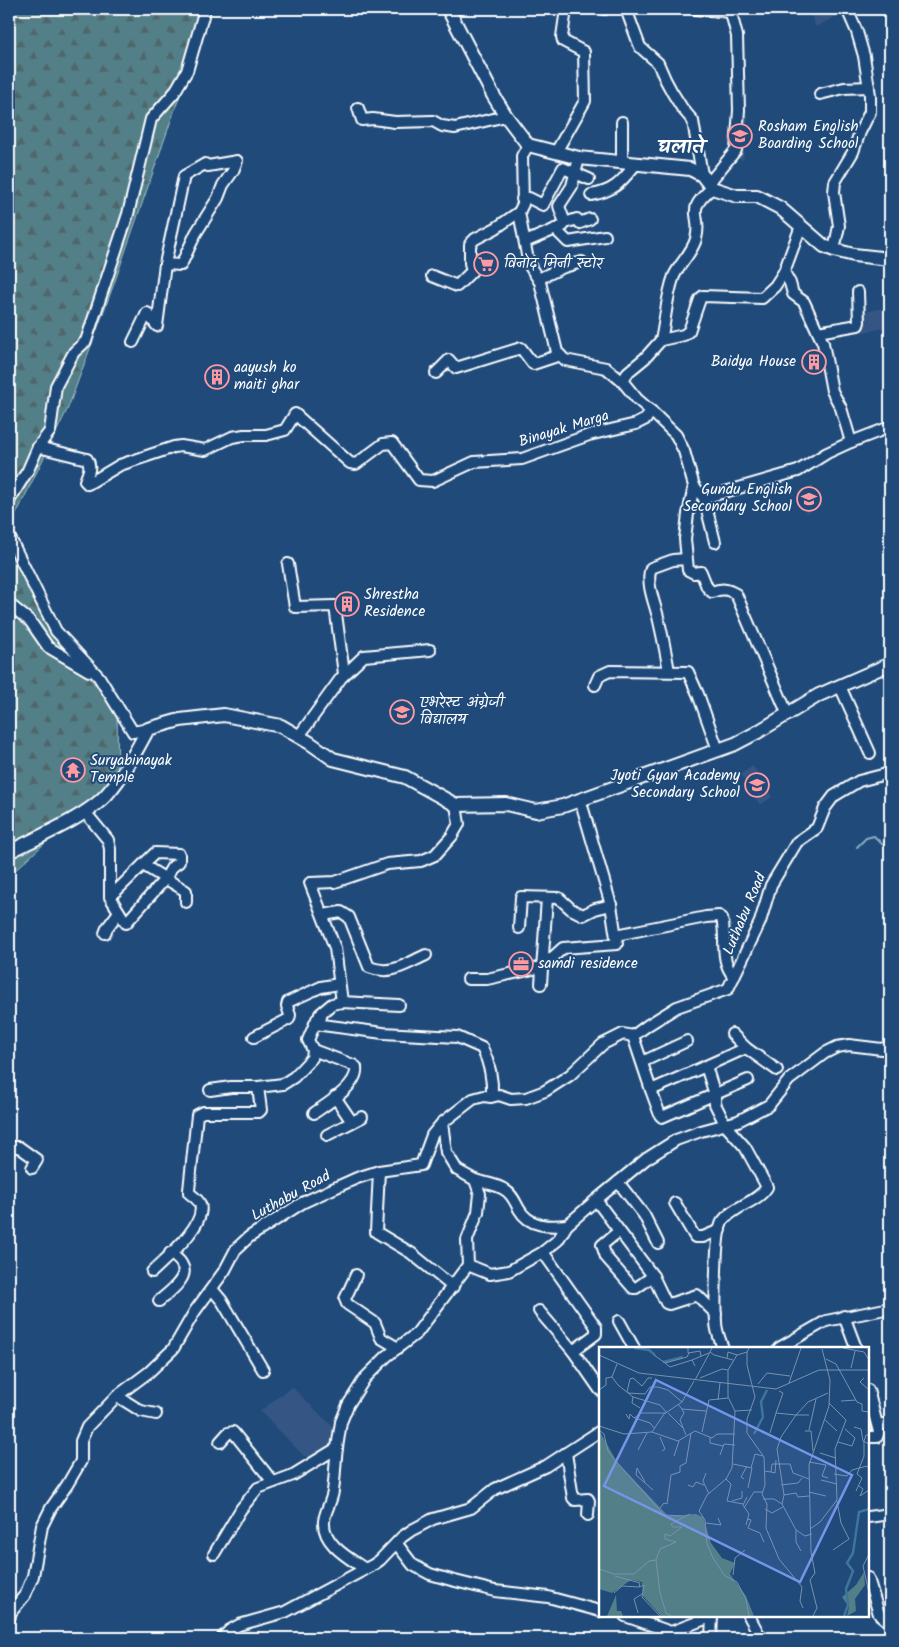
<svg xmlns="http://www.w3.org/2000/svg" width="899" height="1647" viewBox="0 0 899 1647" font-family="Kalam,'Playpen Sans Deva',sans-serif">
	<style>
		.built { fill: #365784 }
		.forest { fill: url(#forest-firs); stroke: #a8bfc4 }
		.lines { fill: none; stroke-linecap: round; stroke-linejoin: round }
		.stream { stroke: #8cacc3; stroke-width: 2 }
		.minor-casing { stroke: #fff; stroke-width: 14 }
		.major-casing { stroke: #fff; stroke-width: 16 }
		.minor { stroke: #1f4a7a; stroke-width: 10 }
		.major { stroke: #1f4a7a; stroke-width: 12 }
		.labels { text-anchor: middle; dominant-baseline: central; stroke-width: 4; stroke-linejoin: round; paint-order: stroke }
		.poi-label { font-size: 15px; fill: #fff; stroke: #1f4a7a; text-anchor: start }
		.street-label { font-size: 15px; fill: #fff; stroke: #1f4a7a }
		.district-label { font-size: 20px; font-weight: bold; fill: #fff; stroke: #1f4a7a }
		.inset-river { fill: none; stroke: #3f759b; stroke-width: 2.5 }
		.inset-road { fill: none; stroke: #7992af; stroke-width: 1 }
		.view { fill: #7795e8; fill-opacity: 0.15; stroke: #7795e8; stroke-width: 2.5 }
		.inset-edge { fill: none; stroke: #fff; stroke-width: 2.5 }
	</style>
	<defs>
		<pattern id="forest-firs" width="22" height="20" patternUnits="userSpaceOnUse" patternTransform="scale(1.25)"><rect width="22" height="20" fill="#527f88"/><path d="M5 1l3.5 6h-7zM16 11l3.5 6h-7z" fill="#4f666a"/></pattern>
	</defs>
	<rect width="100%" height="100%" fill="#1f4a7a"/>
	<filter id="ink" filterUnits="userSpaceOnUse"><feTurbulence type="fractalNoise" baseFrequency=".02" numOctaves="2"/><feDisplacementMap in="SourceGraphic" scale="10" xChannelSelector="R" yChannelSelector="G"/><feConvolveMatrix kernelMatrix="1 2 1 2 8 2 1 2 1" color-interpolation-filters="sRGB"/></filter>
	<g filter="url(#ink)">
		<!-- built -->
		<g class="built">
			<path d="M816,9H842L843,10L835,17L816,27L811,15Z"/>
			<path d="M748,115L743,160L733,157L738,116Z"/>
			<path d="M884,279L890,280V340L884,328L864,332L860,313L884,308Z"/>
			<path d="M812,485L821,506L806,513L797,493Z"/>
			<path d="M753,766L772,797L760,805L741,774Z"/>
			<path d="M292,1387L334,1428L331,1454L323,1460L304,1456L260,1411Z"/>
		</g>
		<!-- forest -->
		<g class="forest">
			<path d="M9,9H210L115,281L68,408L9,529Z"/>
			<path d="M9,538L39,610L117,714L118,776L9,876Z"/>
		</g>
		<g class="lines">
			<!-- stream -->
			<path class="stream" d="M857,847L866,838L874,836L890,852"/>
			<!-- minor casing -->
			<g class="minor-casing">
				<g id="minor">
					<path d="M604,9H605"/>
					<path d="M626,9L640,47L658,63L665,79L672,92L682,108L693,121L702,175"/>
					<path d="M696,9L731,12"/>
					<path d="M820,94L844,88L869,87"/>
					<path d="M358,108L362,120L373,119L395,122L433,121L442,126L455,128L506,116"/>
					<path d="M622,122V163"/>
					<path d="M528,145L522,156L523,204L519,212L527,255L531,268L540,282L557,352L565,360L606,368L623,382L637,399L651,411L676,435L684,451L694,486L688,514L685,539L688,570L694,573L701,572L707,587L712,592C722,588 727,589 736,594L788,715"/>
					<path d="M556,152L585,101L584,52L563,41L562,37L566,9"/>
					<path d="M708,184L736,150L739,110L737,36L730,9"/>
					<path d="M591,195C615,191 621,182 636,164"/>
					<path d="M522,199L529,198L543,205L563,168L589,179"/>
					<path d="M565,223L559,206L572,186L579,158"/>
					<path d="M801,226L784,272L790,283L793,294L804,302L823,343L832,391L841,408L851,442"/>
					<path d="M555,229L568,242L605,236"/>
					<path d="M525,242L563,226L565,223L577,219L580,223L590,219"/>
					<path d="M834,250L839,226L834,192L835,182L853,152L860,132L870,112V95L864,56L857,32L847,9"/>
					<path d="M432,276L457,286L472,271L470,263V244L475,239L496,228L519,212"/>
					<path d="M538,279L564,267L582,262"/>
					<path d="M818,332L858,325L859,322L858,292"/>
					<path d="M661,340C666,319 666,297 674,276C680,263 692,253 696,239C703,213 683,213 712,188"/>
					<path d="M133,342L147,313L157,326L165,264L184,176L205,164L208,166L237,161L233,171L223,185L218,198L196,233L181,265L165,264"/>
					<path d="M436,373L449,360L456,368L521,348L533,364L560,355"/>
					<path d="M623,382L628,372L645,358L661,340L684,335L689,331L700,299L703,296L762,298L775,286L784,272"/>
					<path d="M38,447L87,459C92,467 88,473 85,481L88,484L120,465L174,447L181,446L205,450L232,437L244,435H266L285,430L295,414L350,463L356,464L383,444L392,443L419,480L433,481L474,462L522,459L589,435L636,424L646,419L651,411"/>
					<path d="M694,486L704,498L798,471L827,453L851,442L890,427"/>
					<path d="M704,498L715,542"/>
					<path d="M9,501L28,470L38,447L50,431L56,386L74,352L86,341L128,214L151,119L174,93L187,71L205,9"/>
					<path d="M9,536L56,631L99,677L133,732L148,729"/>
					<path d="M288,564L295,607L335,606L344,674"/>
					<path d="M9,604L30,621L48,647L89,671"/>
					<path d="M669,671C666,654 663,638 659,621C656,606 645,583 651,568L673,560L686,559"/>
					<path d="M595,685L599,676L610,671L688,672L698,694L718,750"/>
					<path d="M840,686L870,753"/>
					<path d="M299,736L341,678L364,656L430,650"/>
					<path d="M85,812L108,840L110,849V897L126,923L165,879L172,867L179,862V854L155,853L110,897"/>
					<path d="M143,865L186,891V902"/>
					<path d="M323,915L341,912L349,917L369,967C391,976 406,964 426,955"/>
					<path d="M519,928L521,897L559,898L571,909L583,915L595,909L611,905"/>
					<path d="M105,933L107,928L119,912"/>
					<path d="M616,935L706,917L719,916L722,918C727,939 719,960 734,977"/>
					<path d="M468,979H487L542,967L563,948L617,944L611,905L580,799"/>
					<path d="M541,984L547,898"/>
					<path d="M342,1002L335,948L310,883L335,882L387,864L421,861L435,855L452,836L459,824L456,805"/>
					<path d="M315,1024L383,1033L457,1037L482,1048C490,1064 493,1079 492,1096"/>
					<path d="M732,1034L746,1048L777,1070"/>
					<path d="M633,1036L651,1090L706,1066L715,1095V1104L726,1126L745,1147L767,1187C757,1203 733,1206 722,1222C715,1234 715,1306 716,1322C716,1331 720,1340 723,1348"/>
					<path d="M254,1037L289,1019L290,1015L287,1006L288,1002L321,987L339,984"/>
					<path d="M313,1050L353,1065L356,1067C359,1085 327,1104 314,1113"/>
					<path d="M642,1062L687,1041"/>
					<path d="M706,1066L746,1048"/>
					<path d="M210,1090L231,1087H258L283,1084L294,1077L312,1058L313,1050L308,1040L317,1019L321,1017L320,1014L332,1004L342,1002L399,1005"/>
					<path d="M651,1090L660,1115L662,1117L748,1080"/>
					<path d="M335,1097L352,1122"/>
					<path d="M442,1123L446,1152L457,1170L475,1180L480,1194L478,1212L467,1240L468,1265"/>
					<path d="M327,1135L362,1117"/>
					<path d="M9,1147H19L37,1160L32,1168"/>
					<path d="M379,1171L376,1232L411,1253L453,1287"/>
					<path d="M475,1180C485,1183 497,1184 505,1190C512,1194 515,1202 519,1209C529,1227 549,1227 567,1225"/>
					<path d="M618,1182L644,1215L658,1243"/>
					<path d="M596,1200L653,1276L666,1303L669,1304L697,1295L716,1314"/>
					<path d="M675,1203L695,1237H703L720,1230"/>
					<path d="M619,1231L602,1245L606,1257L633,1288H636L653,1276"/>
					<path d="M543,1252L596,1327V1334L573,1351L600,1390"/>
					<path d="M152,1272C165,1259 207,1225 200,1204C198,1199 193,1196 189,1193V1190L197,1115L203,1112H259L261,1110L258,1087"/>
					<path d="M356,1275L345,1299L347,1304L375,1323L381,1338L398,1348"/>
					<path d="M212,1289L222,1301L263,1370"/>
					<path d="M159,1301C168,1293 190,1278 182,1265C180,1260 175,1257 170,1253"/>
					<path d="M539,1311L573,1351"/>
					<path d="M844,1316L856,1348"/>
					<path d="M619,1321L634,1348"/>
					<path d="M779,1348L826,1321L890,1308"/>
					<path d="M868,1390L879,1432L877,1437H868"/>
					<path d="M117,1396L141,1411L156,1414"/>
					<path d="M878,1425L890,1423"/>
					<path d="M220,1442L228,1433L233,1432L273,1482"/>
					<path d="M337,1448C335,1463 335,1477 333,1491C332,1501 325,1511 324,1521C322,1544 349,1558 365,1569"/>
					<path d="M566,1453L573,1498L575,1500L588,1499L589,1501L588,1515"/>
					<path d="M868,1517L890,1514"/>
					<path d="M397,1544L413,1565L430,1574L451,1580L495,1591L548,1597L600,1611"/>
					<path d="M214,1554L241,1509L258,1488L293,1475L337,1448L341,1422L348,1405L365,1378L387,1356L417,1333L468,1265L490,1274L509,1271L543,1252L558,1240L567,1225L596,1200L646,1159L676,1140L701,1131L738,1121L769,1105L789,1080L825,1053L837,1047L849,1045L882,1049L890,1046"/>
					<path d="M868,1578L879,1614L890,1623"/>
					<path d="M625,1616L671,1632L713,1616"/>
					<path d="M749,1616L761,1638"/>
					<path d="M9,1619L11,1612L25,1595L33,1576L42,1526L51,1508L67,1485L81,1461V1441L87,1427L117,1396L149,1372L173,1349L195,1311L225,1270L236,1249L249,1237L302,1203L330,1190L357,1178L379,1171L421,1165L432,1135L442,1123L473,1099L484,1096L491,1097L499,1095L511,1099L526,1098L545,1091L570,1075L603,1044L623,1034L633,1036L648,1025L677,1007L728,989L760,922L771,885L797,842L817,828L825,808L834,796L859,781L890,773"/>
					<path d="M222,1638L230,1630L239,1625L285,1612L373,1565L380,1560L402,1537L412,1530L433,1519L471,1508L495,1489L546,1466L600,1431"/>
					<path d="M711,1638L712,1616"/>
				</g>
			</g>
			<!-- major casing -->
			<g class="major-casing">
				<g id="major">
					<path d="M448,9L493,95L506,116L528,145L579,158L690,169L702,175L712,188L737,196H757L780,208L824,246L834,250L854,255L890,259"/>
					<path d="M9,852C36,838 88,816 107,794C124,775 136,751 148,729L180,720L224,715L281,726L310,743L333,759L405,777L456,805L506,804L536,811L563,806L735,744L756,733L819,695L890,664"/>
				</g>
			</g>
			<!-- minor -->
			<use href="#minor" class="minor"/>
			<!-- major -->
			<use href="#major" class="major"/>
		</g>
	</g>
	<!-- icons -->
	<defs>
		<g id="school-ring" transform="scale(1.25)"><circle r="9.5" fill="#1f4a7a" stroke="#ff9aa2" stroke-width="1.5"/><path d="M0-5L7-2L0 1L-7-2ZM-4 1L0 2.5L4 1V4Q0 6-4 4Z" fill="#ff9aa2"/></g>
		<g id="supermarket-ring" transform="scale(1.25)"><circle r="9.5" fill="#1f4a7a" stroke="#ff9aa2" stroke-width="1.5"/><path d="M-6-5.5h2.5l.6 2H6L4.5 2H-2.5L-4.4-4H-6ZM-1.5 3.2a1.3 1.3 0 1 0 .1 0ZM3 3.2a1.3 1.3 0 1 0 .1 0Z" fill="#ff9aa2"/></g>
		<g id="building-ring" transform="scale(1.25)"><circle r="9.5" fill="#1f4a7a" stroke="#ff9aa2" stroke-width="1.5"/><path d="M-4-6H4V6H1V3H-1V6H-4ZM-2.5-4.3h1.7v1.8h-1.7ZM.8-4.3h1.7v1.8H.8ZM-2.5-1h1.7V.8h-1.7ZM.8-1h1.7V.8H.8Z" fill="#ff9aa2"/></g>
		<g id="temple-ring" transform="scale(1.25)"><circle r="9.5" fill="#1f4a7a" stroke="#ff9aa2" stroke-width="1.5"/><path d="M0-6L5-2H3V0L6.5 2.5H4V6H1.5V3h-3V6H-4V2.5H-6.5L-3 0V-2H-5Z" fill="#ff9aa2"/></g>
		<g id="office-ring" transform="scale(1.25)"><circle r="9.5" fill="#1f4a7a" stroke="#ff9aa2" stroke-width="1.5"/><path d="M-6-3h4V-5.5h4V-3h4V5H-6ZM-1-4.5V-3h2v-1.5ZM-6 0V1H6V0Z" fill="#ff9aa2"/></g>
	</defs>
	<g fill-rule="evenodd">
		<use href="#school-ring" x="740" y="136"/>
		<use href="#supermarket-ring" x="486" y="264"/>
		<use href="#building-ring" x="814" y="362"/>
		<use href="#building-ring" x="217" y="377"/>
		<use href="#school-ring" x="809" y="499"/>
		<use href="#building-ring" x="347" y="604"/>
		<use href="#school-ring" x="402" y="712"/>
		<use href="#temple-ring" x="73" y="770"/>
		<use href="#school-ring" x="757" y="785"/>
		<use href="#office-ring" x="521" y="964"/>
	</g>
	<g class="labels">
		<!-- poi labels -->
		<g class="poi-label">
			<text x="758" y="127">Rosham English<tspan x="758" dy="17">Boarding School</tspan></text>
			<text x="504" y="264">विनोद मिनी स्टोर</text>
			<text x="796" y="362" text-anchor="end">Baidya House</text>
			<text x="234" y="368">aayush ko<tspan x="234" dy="17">maiti ghar</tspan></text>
			<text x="792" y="490" text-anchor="end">Gundu English<tspan x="792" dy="17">Secondary School</tspan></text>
			<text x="364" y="595">Shrestha<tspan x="364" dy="17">Residence</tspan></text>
			<text x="420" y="703">एभरेस्ट अंग्रेजी<tspan x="420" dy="17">विद्यालय</tspan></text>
			<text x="90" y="761">Suryabinayak<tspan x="90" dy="17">Temple</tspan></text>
			<text x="740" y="776" text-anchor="end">Jyoti Gyan Academy<tspan x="740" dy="17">Secondary School</tspan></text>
			<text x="538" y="964">samdi residence</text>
		</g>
		<!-- street labels -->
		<g class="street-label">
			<text transform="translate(564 429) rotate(-17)">Binayak Marga</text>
			<text transform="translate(745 914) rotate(-67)">Luthabu Road</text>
			<text transform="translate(291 1196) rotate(-29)">Luthabu Road</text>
		</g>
		<!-- district labels -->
		<g class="district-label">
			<text x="681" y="148">घलाते</text>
		</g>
	</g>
	<!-- overview -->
	<g transform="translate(599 1347)">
		<rect width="270" height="270" fill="#1f4a7a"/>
		<path d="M0,83L18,115L69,169L97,167L104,170L112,196L123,211L136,216L131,227L147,249L155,269H62L44,249L43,235L32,233L13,246L0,242ZM265,225L266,238L256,252L257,264L248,269L250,260L243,250L257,238ZM17,248L18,264H22L24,269H8Z" fill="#527f88"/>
		<path class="inset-river" d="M35,1L50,3L56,8M64,15L84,10M155,87L164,70L162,55L168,43M245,269L249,258L247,242L254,224L248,216L254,206L260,165L270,162"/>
		<path class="inset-road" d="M89,1V6L101,4L102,9M113,1L111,5L115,8L134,13M244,1L265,5L270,13M148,5V18L156,50L148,72V86L165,110L166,138L163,147L168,157L167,181L180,212L203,240L201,254L204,261M0,8L40,26L177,42L220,23H270M55,8L66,16L88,10L90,6M128,11L129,5L138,8M227,12L237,17L258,55L263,57V64L270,65M66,16L71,20L93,13M18,17L13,30L19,38L34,50L61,58L68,66M96,19L93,13L110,6M252,21L256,4M34,31L43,39L49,31H53M101,31L123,22L129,23M265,31L261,35L270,43M96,33L111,5M190,36L202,1M159,37L168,26L191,29M0,43L7,38V31L13,30M180,44L184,46L177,66L197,68L182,90L178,102L185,148L183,157L197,183V195L202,204M28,45L31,32L34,31M29,46L46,47L51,40H59L69,43L83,55M34,50L33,56L41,61M119,53L121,36M242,54L257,53M79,57L83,62L107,64M83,62L85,66L81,73L87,88M136,64L153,63M69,66L84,81M27,67L30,72L31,67L35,71L42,66H67M210,68H197L209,55L229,46M36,71L51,76L56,82M225,72L238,84M0,79L25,87L53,85L65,67L83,55L95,34M255,80L262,82L264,94L270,97M0,83L5,87L9,104L15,112L65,168L83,169M210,83L217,52M206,84H212L214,104M53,85L79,94L96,84L113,91L118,87H136M103,85L110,53L129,51M171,86L177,66M61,90L66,102L63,104M111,90V96L124,99M239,95L253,99L256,91L246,82M39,103L48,86M221,106L237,111M121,108L125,97L136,98M75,109L80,94M210,115L227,118L223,129L229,131M134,117L153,121L149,141M152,121L156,107L164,109M165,124L172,125L173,117H191L194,126L210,132M172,125L176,126L177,113M107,126L104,134L110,147M235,127L248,129L253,123L268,119L270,122M127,132L132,137L128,154L144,157M145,132L142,130L148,119M222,133L238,137M46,135L38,121L37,128L54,143M89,138L94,140L97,135L105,138M182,138L199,136L203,131M260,139L264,142L261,149L270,143M257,144L263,131L258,127L265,109V94L267,88H270M210,145L227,149M185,148L197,146L199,150L210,149M164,152H175L183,157M133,154L143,151V144M61,161L65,156L68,157L72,128L81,125V119L87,116L92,86M145,161L155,145H164M166,162L173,166L184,160M149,172L152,173L149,181L161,186L165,195M107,176L122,178L119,171M147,178L150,167L144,158L148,150M211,182L221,175L238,153L236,102L247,73L230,56M197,183L206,189L213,187M234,203L250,192L242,176L238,154M270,207L264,219L270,246M0,222L15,227H35L50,214L57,213M134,228L136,211L146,203M40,240L45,238L43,250L61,269M15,246L23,239L40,240L41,236L16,229M39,266L35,252L43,247M72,269L67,266L61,246L57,213L61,202L77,195L66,192V187L71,189L83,180H74L72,177L91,167M150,269L147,252L138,235L126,229L114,211L108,197L106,173L100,164L108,148L127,132L133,121L136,64L129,50V23L138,8L148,5L150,1M214,269L218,261L211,233L216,226L212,205L210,118L230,59L231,33L223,2"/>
		<path class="view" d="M57,33L253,128L201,235L5,139Z"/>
		<rect width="270" height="270" class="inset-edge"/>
	</g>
	<!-- margin -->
	<rect width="899" height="1647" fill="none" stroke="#1f4a7a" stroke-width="30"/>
	<rect x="15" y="15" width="869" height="1617" fill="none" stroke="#fff" stroke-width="2" filter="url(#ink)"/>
</svg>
